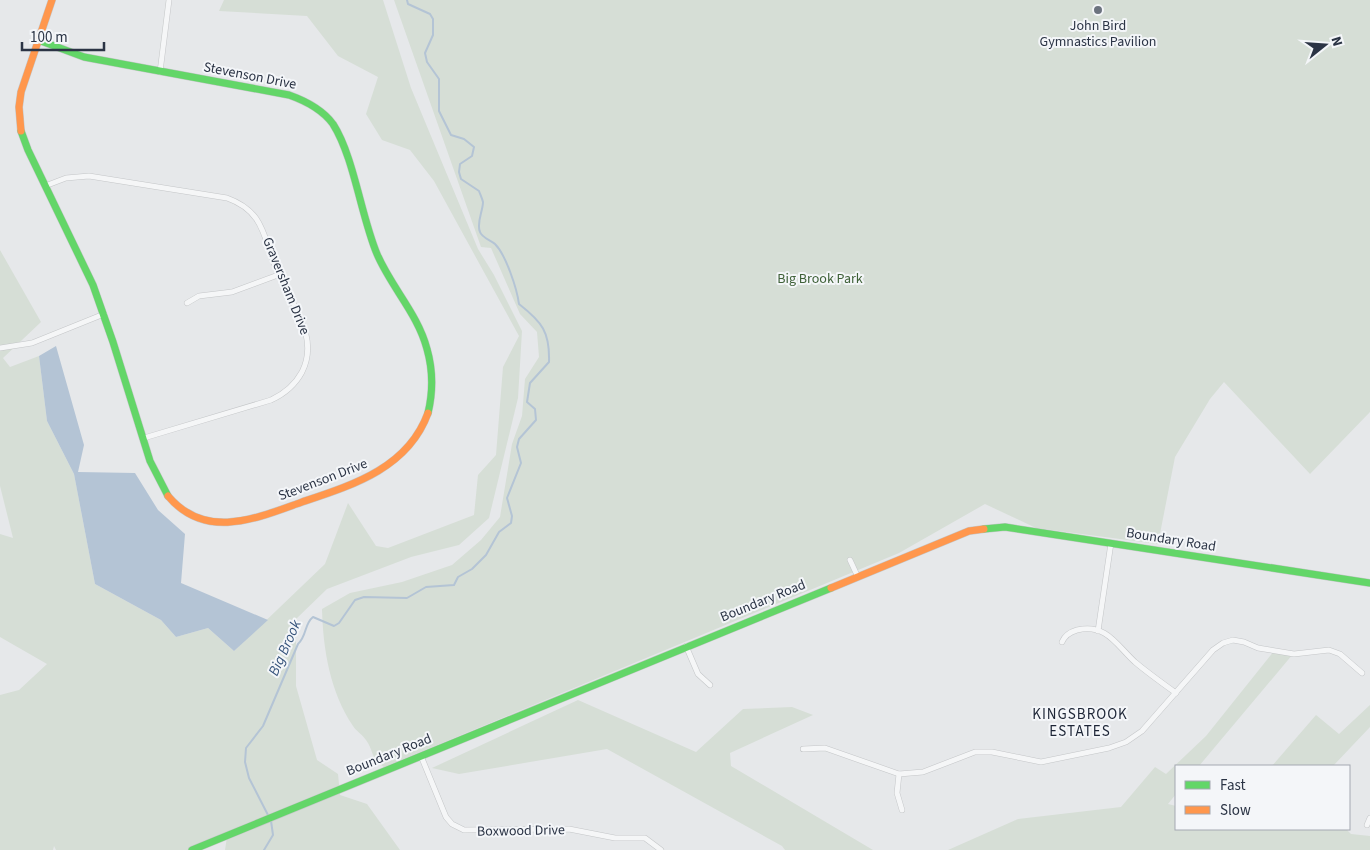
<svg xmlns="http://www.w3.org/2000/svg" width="1370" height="850" viewBox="0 0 1370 850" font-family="'Source Sans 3',sans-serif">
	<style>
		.green { fill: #d6ded6 }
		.water { fill: #b4c4d5 }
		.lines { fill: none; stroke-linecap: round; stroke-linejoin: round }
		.stream { stroke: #b4c4d5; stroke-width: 2 }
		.street-casing { stroke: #c4c6c8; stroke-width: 6 }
		.fast-casing { stroke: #c4c6c8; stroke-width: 8 }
		.slow-casing { stroke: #c4c6c8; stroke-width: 8 }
		.street { stroke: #f5f6f7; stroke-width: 5 }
		.fast { stroke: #63d668; stroke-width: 7 }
		.slow { stroke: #ff974d; stroke-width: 7 }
		.poi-dot { fill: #6c737f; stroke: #f4f6f9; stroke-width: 2 }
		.labels { text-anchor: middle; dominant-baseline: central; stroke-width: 4; stroke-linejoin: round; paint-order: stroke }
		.poi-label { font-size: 14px; fill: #2b3445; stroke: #f4f6f9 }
		.street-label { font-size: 14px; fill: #2b3445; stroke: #f4f6f9 }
		.park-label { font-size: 14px; fill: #3f6138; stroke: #f4f6f9 }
		.water-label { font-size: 15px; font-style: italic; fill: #34527a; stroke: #f4f6f9 }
		.neighbourhood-label { font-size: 15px; letter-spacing: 1px; fill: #1d2536; stroke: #f4f6f9 }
	</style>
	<rect width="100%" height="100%" fill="#e6e8ea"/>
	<!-- green -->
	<g class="green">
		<path d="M224,0H383L411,88L478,249L494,275L522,331L518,398L489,518L459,545L411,557L327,589L296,619V686L317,760L338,774L340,795L367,804L400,850H225L227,837L189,850H56L54,846L53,850H0V695L19,690L47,664L0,637V534L13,538L0,486V250L41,322L3,358L10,367L39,356L47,421L74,474L95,584L161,620L176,637L208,628L234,651L325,564L348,503L376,546L388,548L474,515L478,475L496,455L503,367L519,336L434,181L410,150L382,140L366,114L378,77L338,56L307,16L219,11Z"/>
		<path d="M394,0H1370V412L1310,474L1224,382L1210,399L1175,457L1158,544L1036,528L985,504L899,553L384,767C370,758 374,751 366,740C362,734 356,731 353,726C330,692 323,649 322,609L350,593L402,582L452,565L481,540L500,517L512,444L522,416L525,379L539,357L537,332L520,314L491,248L481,247Z"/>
		<path d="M1274,651L1293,654L1199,766H1176V794L1168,804L1176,806V829H1346L1351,834L1370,836V850H948L1018,819L1121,807L1155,767L1166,774L1206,736Z"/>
		<path d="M578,700L696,752L743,709L792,707L813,715L730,753L731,766L873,850H785L782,846L607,749L459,774L432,768Z"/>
		<path d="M1370,705V727L1333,766H1272L1316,715L1339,734Z"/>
	</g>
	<!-- water -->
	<path class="water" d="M56,346L84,445L78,472L135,473L158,510L185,534L181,583L268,620L234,651L208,628L176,637L161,620L95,584L74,474L47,421L39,356Z"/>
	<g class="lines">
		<!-- stream -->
		<g class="stream">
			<path d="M269,817L249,778L245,762L246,748L263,726L298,644C307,636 304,624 313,617L334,626L339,623L355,600L364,597L407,598L426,587L454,585L458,577L472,569L486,555L499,532L511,523L512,516L507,498L521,463L517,447L519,439L536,420L535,409L527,402L530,383L549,362C550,332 542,322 519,304C517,289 506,255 495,244C491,240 482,238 480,232C476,223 483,211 483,202C482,198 480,194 479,191L461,179L459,172L460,164L472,156L474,147L464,139L451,135L439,111V79L427,62L425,53L433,35V19L430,14L408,4L407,0"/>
			<path d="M264,850L273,835L271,821"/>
		</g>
		<!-- street casing -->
		<g class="street-casing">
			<g id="street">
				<path d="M160,72L169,0"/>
				<path d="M45,186L66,178L89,176L227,198C266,212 263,239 278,273C291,305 320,336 302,372C295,385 284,394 271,400L144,438"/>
				<path d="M187,303L199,296L232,292L278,275"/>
				<path d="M0,348L32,343L104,314"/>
				<path d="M850,560L857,575"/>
				<path d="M1098,631L1111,543"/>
				<path d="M1062,642C1065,635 1070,632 1077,630C1107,623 1117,646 1135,662C1148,673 1162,683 1176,693"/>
				<path d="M686,646L698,674L710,685"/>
				<path d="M803,749L825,748L899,774L923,772L975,752H992L1041,762L1109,748L1126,742L1142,731L1213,650L1223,643L1233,640L1244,642L1258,648L1294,654L1329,650L1340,654L1362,673"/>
				<path d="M421,756L446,817L452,824L464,830L569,829L615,838H645L661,850"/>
				<path d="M899,774L897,793L902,810"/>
				<path d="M1367,825L1370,818"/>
			</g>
		</g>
		<!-- fast casing -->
		<g class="fast-casing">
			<g id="fast">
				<path d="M41,41L84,57L289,95C306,101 322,109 333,124C354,157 361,216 377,254C391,287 418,314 427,349C433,370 433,392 428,413"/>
				<path d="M21,131L28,150L93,285L113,342L150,461L168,496"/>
				<path d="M984,529L1005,527L1370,583"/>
				<path d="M192,850L831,588"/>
			</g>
		</g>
		<!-- slow casing -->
		<g class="slow-casing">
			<g id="slow">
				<path d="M21,131L19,107L21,92L52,0"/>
				<path d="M168,496C206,541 257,518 302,502C353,485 408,468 428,413"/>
				<path d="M831,588L969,531L984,529"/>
			</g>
		</g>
		<!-- street -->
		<use href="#street" class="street"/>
		<!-- fast -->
		<use href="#fast" class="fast"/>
		<!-- slow -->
		<use href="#slow" class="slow"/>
	</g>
	<!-- markers -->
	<circle class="poi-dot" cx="1098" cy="10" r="5"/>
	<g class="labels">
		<!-- poi labels -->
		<g class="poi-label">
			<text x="1098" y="26">John Bird<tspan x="1098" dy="16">Gymnastics Pavilion</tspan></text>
		</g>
		<!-- street labels -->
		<g class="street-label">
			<text transform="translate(250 76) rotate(11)">Stevenson Drive</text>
			<text transform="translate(286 286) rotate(68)">Graversham Drive</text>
			<text transform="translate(323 480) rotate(-21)">Stevenson Drive</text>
			<text transform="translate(1171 540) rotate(9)">Boundary Road</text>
			<text transform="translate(763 601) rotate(-22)">Boundary Road</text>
			<text transform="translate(389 755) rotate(-22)">Boundary Road</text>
			<text transform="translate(521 831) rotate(-1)">Boxwood Drive</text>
		</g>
		<!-- park labels -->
		<g class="park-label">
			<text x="820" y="279">Big Brook Park</text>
		</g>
		<!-- water labels -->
		<g class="water-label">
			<text transform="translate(285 648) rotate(-66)">Big Brook</text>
		</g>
		<!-- neighbourhood labels -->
		<g class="neighbourhood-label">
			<text x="1080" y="714">KINGSBROOK<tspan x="1080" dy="17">ESTATES</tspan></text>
		</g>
	</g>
	<!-- legend -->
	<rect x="1175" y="765" width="175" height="65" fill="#f4f6f9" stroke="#a4a8b1"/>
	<rect x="1185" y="781" width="25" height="8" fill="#63d668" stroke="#a4a8b1"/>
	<text x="1220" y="790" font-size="15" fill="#2b3445">Fast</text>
	<rect x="1185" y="806" width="25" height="8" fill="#ff974d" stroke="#a4a8b1"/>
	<text x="1220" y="815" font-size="15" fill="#2b3445">Slow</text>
	<!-- north arrow -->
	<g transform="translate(1325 45) rotate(73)" stroke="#f4f6f9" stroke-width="4" paint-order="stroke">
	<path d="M0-4L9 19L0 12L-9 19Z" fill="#2b3445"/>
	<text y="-8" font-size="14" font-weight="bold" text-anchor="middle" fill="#2b3445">N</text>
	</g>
	<!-- scale -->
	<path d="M22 42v8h82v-8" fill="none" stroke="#2b3445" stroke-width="2.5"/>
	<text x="30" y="42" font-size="15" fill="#2b3445" stroke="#f4f6f9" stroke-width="4" paint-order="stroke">100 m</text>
</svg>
